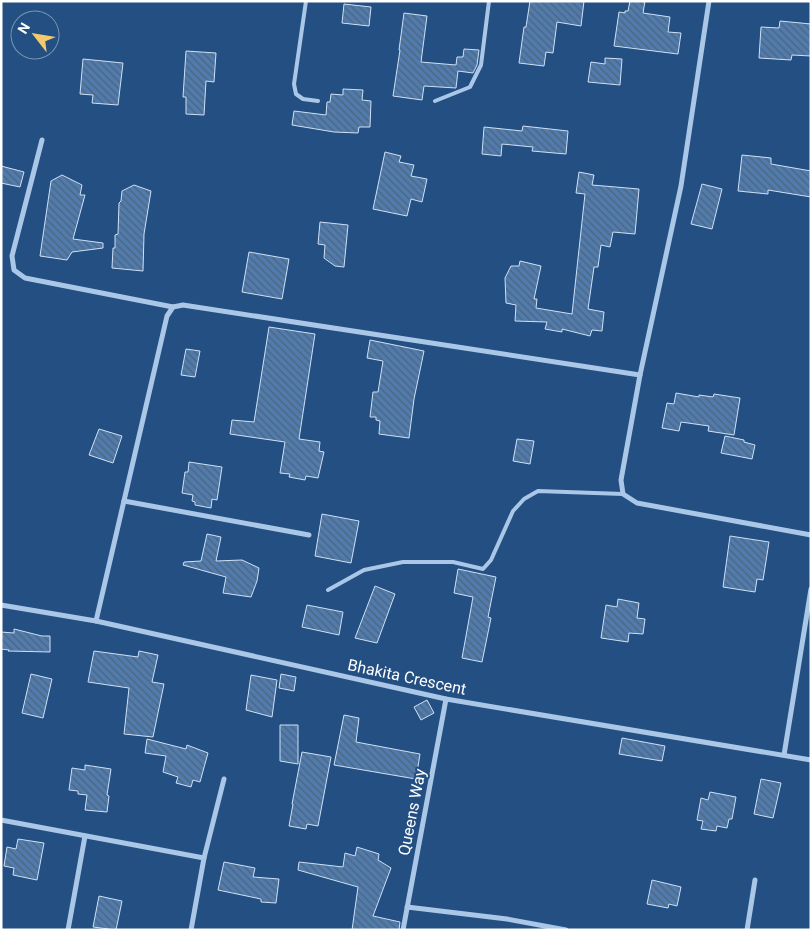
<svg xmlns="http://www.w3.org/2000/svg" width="812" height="931" viewBox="0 0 812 931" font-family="Roboto,sans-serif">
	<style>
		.building { fill: url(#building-back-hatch); stroke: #cee1f6 }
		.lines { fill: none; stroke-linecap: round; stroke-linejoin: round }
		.lane { stroke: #aac7e8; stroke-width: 4 }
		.street { stroke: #aac7e8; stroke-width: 5 }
		.labels { text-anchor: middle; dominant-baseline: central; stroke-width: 4; stroke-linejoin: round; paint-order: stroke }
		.street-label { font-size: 16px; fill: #fff; stroke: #234f82 }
	</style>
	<defs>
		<pattern id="building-back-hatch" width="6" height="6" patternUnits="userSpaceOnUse" patternTransform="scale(1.25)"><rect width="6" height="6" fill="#507bac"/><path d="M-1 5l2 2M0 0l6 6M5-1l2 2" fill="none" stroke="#4e647c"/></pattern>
	</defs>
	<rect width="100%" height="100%" fill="#234f82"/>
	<!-- building -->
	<g class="building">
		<path d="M530,1H584L581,26L557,22L553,53L546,52L544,66L519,63L524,27H526Z"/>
		<path d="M630,1H645L643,13L670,17L668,32L681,33L678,54L614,46L619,12L625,13V11H628Z"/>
		<path d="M344,4L371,7L369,26L342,23Z"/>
		<path d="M404,13L427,16L421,62L456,65L457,57H463L464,49L479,50L477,65L473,73L458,71L456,88L424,86L422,100L393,96L400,50H399Z"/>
		<path d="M780,21L811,24V56L792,55L791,60L759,58L761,27L779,28Z"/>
		<path d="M186,51L216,53L214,82L206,81L204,115L186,114V97H183Z"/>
		<path d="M605,58L622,59L620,85L588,82L591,62L605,64Z"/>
		<path d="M83,59L123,63L118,105L92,103L93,95L80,94Z"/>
		<path d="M343,89L363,90L362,100L371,101L370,127H359L358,133L334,132L292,125L294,111L326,115L327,102H330L331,94L343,95Z"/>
		<path d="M523,126L568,131L566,154L532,151L533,147L502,144L501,156L482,154L484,127L522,131Z"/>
		<path d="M385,152L401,156L399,162L414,165L411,176L427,179L422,202L411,199L407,216L373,209Z"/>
		<path d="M742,155L771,158V164L811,171V197L768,190V194L738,191Z"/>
		<path d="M1,166L24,172L20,187L1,183Z"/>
		<path d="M579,172L594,175L592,185L639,189L635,234L613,232L610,247L601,245L598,267H594L588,309L604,312L602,331L592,330L590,336L562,329V332L545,329L547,322L515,321L516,305L506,303L505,278L511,266H519L520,261L541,266L534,299H537L536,308L572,314L585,194L576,193Z"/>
		<path d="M62,175L82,185L80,195H85L73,239L103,243V248L72,252L67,260L40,256L51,181Z"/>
		<path d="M702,184L722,189L712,229L691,224Z"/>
		<path d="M134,185L151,191L144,234L143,271L112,268L113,248H115V235L118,234L119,203L121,201L122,191Z"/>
		<path d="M320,222L348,225L344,267L335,266L324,258L325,245L318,244Z"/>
		<path d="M249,252L289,259L282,299L242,292Z"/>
		<path d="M269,327L315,334L299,439L320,442L319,451L324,452L318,478L306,476L305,480L289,477L290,474L280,473L285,442L230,434L232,420L254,422Z"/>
		<path d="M370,340L424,351L414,399L409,438L379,434L380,421L376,420V417H370L373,392H378L383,361L367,358Z"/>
		<path d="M186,349L200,351L195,377L181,375Z"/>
		<path d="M676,393L699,397V395L713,397L714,394L740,398L734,435L708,431L709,426L681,422L679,431L662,428L667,403L674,404Z"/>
		<path d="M99,429L122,436L113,463L89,455Z"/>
		<path d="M725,436L744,440V442L755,445L752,459L721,453Z"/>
		<path d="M517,439L534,441L530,464L513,461Z"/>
		<path d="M189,462L222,467L217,500L212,499L211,508L195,505V502L192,501L193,495L182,493L185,472H188Z"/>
		<path d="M322,514L359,521L351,563L315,556Z"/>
		<path d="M207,534L221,537L216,561L242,560L259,568L257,581L251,597L223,593L226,577L183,565L184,562L201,561Z"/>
		<path d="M730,536L769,542L763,580L757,579L755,592L723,587Z"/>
		<path d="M458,569L496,577L488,617L491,618L482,662L462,658L473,597L454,593Z"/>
		<path d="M375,586L395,594L377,643L355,638Z"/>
		<path d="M618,599L639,603L637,618L645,619L643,634L629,633L628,642L601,638L606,605L617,607Z"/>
		<path d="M307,605L343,612L339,635L302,627Z"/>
		<path d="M14,629L42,636H50V652L8,651L9,650L1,649V632L14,633Z"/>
		<path d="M94,651L138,657L139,651L158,655L152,682L164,684L153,737L124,734L129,688L88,682Z"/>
		<path d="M31,674L52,679L43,718L22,713Z"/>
		<path d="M281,674L296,677L294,691L279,688Z"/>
		<path d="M251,675L277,680L272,717L246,710Z"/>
		<path d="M427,700L434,713L421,720L414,707Z"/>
		<path d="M344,715L359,718L356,742L420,754L416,779L334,765Z"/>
		<path d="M280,725H298V764L280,761Z"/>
		<path d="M622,738L665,746L662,761L619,754Z"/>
		<path d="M147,739L186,749L187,745L208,753L200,782L193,780L191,787L176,783L178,777L163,772L166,756L145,753Z"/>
		<path d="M302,752L331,757L318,826L307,824L306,829L289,826L293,804H292Z"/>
		<path d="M85,765L111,769L107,795L109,796L107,812L85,810L87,795L78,794V791L69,790L72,768L85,770Z"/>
		<path d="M761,779L781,783L773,818L754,814Z"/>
		<path d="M710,792L736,797L732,819H729L727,828L717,826L716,831L701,829L703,821L697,820L701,798L708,800Z"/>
		<path d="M18,839L44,843L37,880L13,875L14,868L4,866L7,847L16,849Z"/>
		<path d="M357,847L379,854L378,860L391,868L373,916L400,922L399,930H352L358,887L298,870L299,862L343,867L345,853L355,856Z"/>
		<path d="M224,862L255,868L253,877L279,879L276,903L261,902V899L218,890Z"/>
		<path d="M652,880L681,887L677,906L669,904L668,908L647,904Z"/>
		<path d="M99,896L122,901L116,930L93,927Z"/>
	</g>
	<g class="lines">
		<!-- lane -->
		<g class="lane">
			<path d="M306,1L294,84L296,94L303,99L318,101"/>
			<path d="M435,101L470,87L481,65L489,1"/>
			<path d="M328,590L364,570L403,562H453L483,569L491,560L513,511L524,499L538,491L623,494"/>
		</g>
		<!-- street -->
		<g class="street">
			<path d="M709,1L681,186L640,375L621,480L623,494L637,503L811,535"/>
			<path d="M42,140L12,256L14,270L25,278L173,307"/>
			<path d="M124,501L309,535"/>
			<path d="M1,605L96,621L446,699L811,760"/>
			<path d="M96,621L167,316L173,307L183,305L640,375"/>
			<path d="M784,755L811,589"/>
			<path d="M1,820L204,858"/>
			<path d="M407,907L507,919L566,930"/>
			<path d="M68,930L85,836"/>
			<path d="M191,930L204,858L224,779"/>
			<path d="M403,930L446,699"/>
			<path d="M747,930L755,880"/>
		</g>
	</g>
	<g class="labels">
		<!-- street labels -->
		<g class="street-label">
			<text transform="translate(407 677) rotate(12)">Bhakita Crescent</text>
			<text transform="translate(412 812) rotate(-79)">Queens Way</text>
		</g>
	</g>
	<!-- border -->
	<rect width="812" height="931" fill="none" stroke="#ffffff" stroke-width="5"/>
	<!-- north arrow -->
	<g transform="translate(35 35) rotate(301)"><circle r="24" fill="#234f82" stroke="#7b95b4"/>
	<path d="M0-4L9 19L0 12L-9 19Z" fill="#f3c96d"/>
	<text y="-8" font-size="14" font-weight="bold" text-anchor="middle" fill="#ffffff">N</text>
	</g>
</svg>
